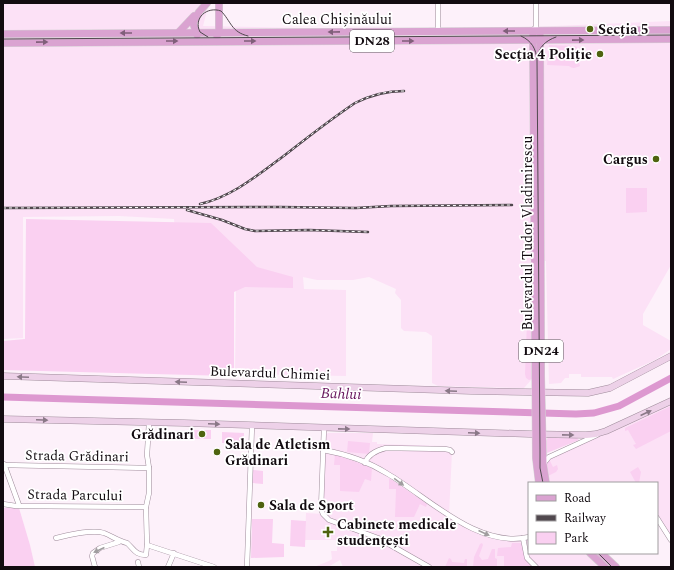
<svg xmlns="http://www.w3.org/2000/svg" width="674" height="570" viewBox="0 0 674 570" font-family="Spectral,serif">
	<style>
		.built { fill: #fce1f6 }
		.green { fill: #fad0f1 }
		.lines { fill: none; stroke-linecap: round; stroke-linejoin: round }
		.river { stroke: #dd98d0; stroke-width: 7 }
		.minor-casing { stroke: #9f8c9b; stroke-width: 5.5 }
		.secondary-casing { stroke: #9f8c9b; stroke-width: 7 }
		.primary-casing { stroke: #d4d3d4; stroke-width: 8 }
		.minor { stroke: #fff; stroke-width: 4.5 }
		.secondary { stroke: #edd1e8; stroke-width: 6 }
		.primary { stroke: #daa3d1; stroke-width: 7 }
		.tram { stroke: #50484e; stroke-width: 1 }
		.rail-casing { stroke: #50484e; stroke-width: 2.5 }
		.rail { stroke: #fff; stroke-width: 1; stroke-dasharray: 3; stroke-linecap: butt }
		.oneway { fill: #805f7a }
		.oneway2 { fill: #8a7887 }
		.oneway3 { fill: #a09d9f }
		.poi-dot { fill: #4e630f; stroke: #fff; stroke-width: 1.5 }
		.labels { text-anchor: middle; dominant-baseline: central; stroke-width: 3.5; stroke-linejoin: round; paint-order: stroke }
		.shield { fill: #fff; stroke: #595458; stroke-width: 1 }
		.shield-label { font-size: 13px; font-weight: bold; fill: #120b10 }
		.street-label { font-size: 14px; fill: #120b10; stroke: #fff }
		.poi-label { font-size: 14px; font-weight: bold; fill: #120b10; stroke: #fff; text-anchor: start }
		.water-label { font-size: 15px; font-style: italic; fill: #67175d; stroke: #fff }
	</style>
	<rect width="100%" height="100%" fill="#fdf1fa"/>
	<!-- built -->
	<g class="built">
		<path d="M3,3H209L203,26L442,31L671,21V265L643,314V325L671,341V349L655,360L613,379L612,377H581V374H569V378H565L561,383L549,384L546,261L530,260L531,376L532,379L524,388L438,386L432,383V336L426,332L404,331L401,328V300L395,293L396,289L369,277L353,280H317L303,277L304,289L346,290V376L235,374L236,289H180L174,219L119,216L23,217V338L3,339Z"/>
		<path d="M671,398V540L657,518V483H549L550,481L548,476L547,461L555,454Z"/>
		<path d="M328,433H373L372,442H377V444L446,446V449L452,452L449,515L495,537H529V553H584L601,567H343L340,560L328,567H314L329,561L332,559L331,551H337V540H305L306,513L323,514L321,509L325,435Z"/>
	</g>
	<!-- green -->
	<g class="green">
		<path d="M549,45L574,46L577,47V62L579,63L580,66C576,68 572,69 569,66L547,65Z"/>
		<path d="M626,188H647V212L626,213Z"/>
		<path d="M26,219L211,223L257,267L293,277V288L245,287L234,292V368H230L229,376L3,370V341L25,339Z"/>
		<path d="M527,312L532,313L533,362H531L532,379L529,380L526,378L525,374L527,322H524V315Z"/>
		<path d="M671,406V431L636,449L633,445L636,444L628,430L625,431V428Z"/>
		<rect x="193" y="430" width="18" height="9"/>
		<path d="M222,432L244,433V443H222Z"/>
		<path d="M548,437L577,438L579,440L547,453L546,441Z"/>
		<path d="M348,441L370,443L369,454L347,452Z"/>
		<path d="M335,454L372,468L371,481L365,479L359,492L340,491V465H334Z"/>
		<path d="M549,459L553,467L557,465L558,469L556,472L548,476L546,463Z"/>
		<path d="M638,467L641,472L639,483H636L630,472Z"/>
		<path d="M253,470L263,471V484L252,483Z"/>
		<path d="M389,478L427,504L426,507L420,504L414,517H395L396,489H389Z"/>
		<path d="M3,508H19L30,545L35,567H3Z"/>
		<path d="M252,519H273L272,543L284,544V557L251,558Z"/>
		<path d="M291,520L306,521L305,547L290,546Z"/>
		<path d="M482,543L483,545L479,556L482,560L488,559L492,549H495V558L497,559V567H473L474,557L480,544Z"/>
		<path d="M512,543H520L523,545L534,567H504V556H497L498,548L511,547Z"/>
		<path d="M449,558L451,559L452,562L464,563L465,559H467V567H445Z"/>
	</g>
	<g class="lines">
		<!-- river -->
		<path class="river" d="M3,397L576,414L594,413L619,406L671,378"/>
		<!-- minor casing -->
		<g class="minor-casing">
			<g id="minor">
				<path d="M532,31L536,27V3"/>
				<path d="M438,32V3"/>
				<path d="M324,428L321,509L323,514L329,520L378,538L429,567"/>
				<path d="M323,450C346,454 369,462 388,474C429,498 478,549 529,537"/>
				<path d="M365,463C368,454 378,450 386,448L445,449L450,450L452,452"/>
				<path d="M544,463L549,457L597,435"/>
				<path d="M4,464L19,505"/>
				<path d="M3,465L149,468"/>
				<path d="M3,504L16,506L146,507"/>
				<path d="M657,518L671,540"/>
				<path d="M56,538C69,535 92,529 104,533C112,536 118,541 127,543C134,549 135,555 146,555L147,545L146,507L149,493V468L147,455L149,423"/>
				<path d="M523,538L527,558L536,567"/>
				<path d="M147,545L214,567"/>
				<path d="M138,562L139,567"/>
				<path d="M95,567L92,556L93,553L100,548L119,542"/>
				<path d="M168,567L174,553"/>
				<path d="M247,567L252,425"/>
			</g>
		</g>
		<!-- secondary casing -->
		<g class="secondary-casing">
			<g id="secondary">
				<path d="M3,376L471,391L588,393L610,388L671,356"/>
				<path d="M3,419L184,423L529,434L586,435L596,434L606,431L671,401"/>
			</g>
		</g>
		<!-- primary casing -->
		<g class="primary-casing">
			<g id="primary">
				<path d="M179,32L194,16"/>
				<path d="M3,34L671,30"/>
				<path d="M197,35L193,23L199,12L207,3"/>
				<path d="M533,35L536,458L539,483"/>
				<path d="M540,35L541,376L543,464L546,483"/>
				<path d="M217,36L219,32V3"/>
				<path d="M3,43L671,39"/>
				<path d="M590,553L605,567"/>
				<path d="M601,553L616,567"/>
			</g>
		</g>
		<!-- minor -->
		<use href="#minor" class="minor"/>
		<!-- secondary -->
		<use href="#secondary" class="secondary"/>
		<!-- primary -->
		<use href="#primary" class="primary"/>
		<!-- tram -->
		<g class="tram">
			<path d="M521,36C532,41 536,49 537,60L540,449V468L543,483"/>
			<path d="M208,37L200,32C193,18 207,6 221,11C231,21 231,32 248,36"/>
			<path d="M3,39L671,35"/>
			<path d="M537,58C539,47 545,41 556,37"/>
			<path d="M598,553L612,567"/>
		</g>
		<!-- rail casing -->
		<g class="rail-casing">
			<g id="rail">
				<path d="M200,204C232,197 259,174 285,155C308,137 331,119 355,103C371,95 386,91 404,91"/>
				<path d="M3,208L280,207L356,208L391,206L512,205"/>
				<path d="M187,210L222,220L245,229L255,231L309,230L368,232"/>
			</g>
		</g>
		<!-- rail -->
		<use href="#rail" class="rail"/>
	</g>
	<!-- one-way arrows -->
	<defs><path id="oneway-solid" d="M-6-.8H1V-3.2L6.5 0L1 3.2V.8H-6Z"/></defs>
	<g class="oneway">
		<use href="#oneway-solid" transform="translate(509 31) rotate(-180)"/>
		<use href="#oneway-solid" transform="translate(334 32) rotate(179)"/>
		<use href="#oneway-solid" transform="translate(126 33) rotate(180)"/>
		<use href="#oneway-solid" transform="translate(578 40) rotate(-1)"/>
		<use href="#oneway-solid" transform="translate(172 41)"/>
		<use href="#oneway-solid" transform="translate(250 41)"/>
		<use href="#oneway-solid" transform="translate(408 41)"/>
		<use href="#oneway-solid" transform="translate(42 42) rotate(-1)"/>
	</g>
	<g class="oneway2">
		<use href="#oneway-solid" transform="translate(23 377) rotate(-178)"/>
		<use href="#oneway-solid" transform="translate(181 382) rotate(-178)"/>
		<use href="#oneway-solid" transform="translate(451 391) rotate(-178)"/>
		<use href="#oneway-solid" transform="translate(646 413) rotate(-25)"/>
		<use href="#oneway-solid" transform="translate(42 420) rotate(2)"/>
		<use href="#oneway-solid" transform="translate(214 424) rotate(2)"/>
		<use href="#oneway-solid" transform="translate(344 429) rotate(1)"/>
		<use href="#oneway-solid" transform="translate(474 433) rotate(2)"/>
		<use href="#oneway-solid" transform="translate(568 435) rotate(1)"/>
	</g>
	<g class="oneway3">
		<use href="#oneway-solid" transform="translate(399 482) rotate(36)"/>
		<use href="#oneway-solid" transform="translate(484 533) rotate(24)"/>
		<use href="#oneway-solid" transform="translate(99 550) rotate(155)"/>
	</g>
	<!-- markers -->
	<g class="poi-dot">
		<circle cx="590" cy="29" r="4"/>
		<circle cx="600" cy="54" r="4"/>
		<circle cx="656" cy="159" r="4"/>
		<circle cx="202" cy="434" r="4"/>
		<circle cx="217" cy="452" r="4"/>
		<circle cx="261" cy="505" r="4"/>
		<path d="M326 526h4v4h4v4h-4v4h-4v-4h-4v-4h4z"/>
	</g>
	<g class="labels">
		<!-- shield labels -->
		<g class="shield">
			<rect x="350" y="30" width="44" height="22" rx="3"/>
			<rect x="519" y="340" width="44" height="22" rx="3"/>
		</g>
		<g class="shield-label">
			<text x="372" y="41">DN28</text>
			<text x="541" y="351">DN24</text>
		</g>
		<!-- street labels -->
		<g class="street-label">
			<text x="337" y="19">Calea Chișinăului</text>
			<text transform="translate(527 233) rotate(-90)">Bulevardul Tudor Vladimirescu</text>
			<text transform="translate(270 373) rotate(2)">Bulevardul Chimiei</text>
			<text transform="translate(77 456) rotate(1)">Strada Grădinari</text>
			<text transform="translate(75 495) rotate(1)">Strada Parcului</text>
		</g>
		<!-- poi labels -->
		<g class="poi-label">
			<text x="598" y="29">Secția 5</text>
			<text x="592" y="54" text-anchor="end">Secția 4 Poliție</text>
			<text x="648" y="159" text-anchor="end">Cargus</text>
			<text x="194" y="434" text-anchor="end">Grădinari</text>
			<text x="225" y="444">Sala de Atletism<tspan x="225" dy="16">Grădinari</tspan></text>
			<text x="269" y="505">Sala de Sport</text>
			<text x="337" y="524">Cabinete medicale<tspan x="337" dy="16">studențești</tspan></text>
		</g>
		<!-- water labels -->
		<g class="water-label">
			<text transform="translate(341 394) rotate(2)">Bahlui</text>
		</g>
	</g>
	<!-- border -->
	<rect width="674" height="570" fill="none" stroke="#120b10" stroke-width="8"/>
	<!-- legend -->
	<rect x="528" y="482" width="130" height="72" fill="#ffffff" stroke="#a09d9f"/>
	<rect x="536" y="495" width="20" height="6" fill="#daa3d1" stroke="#a09d9f"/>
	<text x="564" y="502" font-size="12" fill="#120b10">Road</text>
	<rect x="536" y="515" width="20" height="6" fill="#50484e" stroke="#a09d9f"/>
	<text x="564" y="522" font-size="12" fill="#120b10">Railway</text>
	<rect x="536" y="532" width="20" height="12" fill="#fad0f1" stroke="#a09d9f"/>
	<text x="564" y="542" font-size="12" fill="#120b10">Park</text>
</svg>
